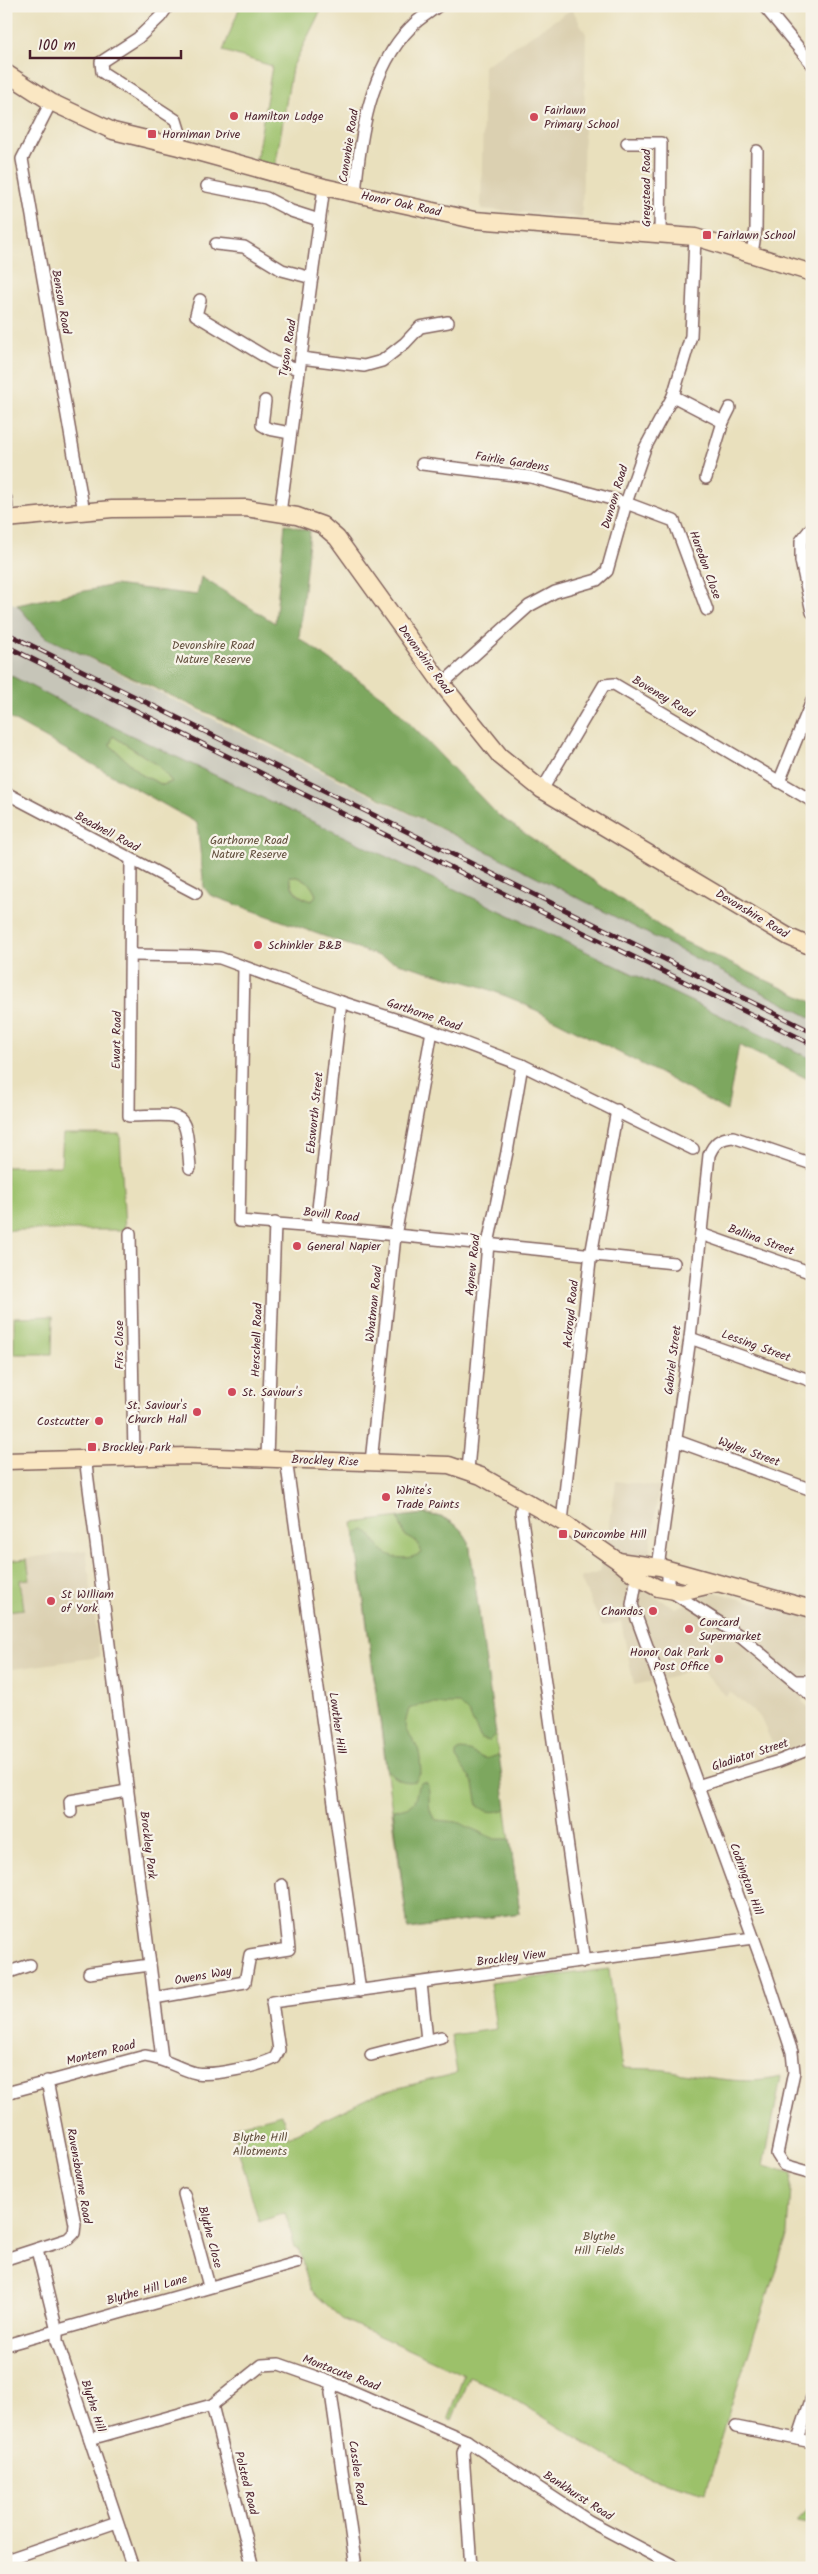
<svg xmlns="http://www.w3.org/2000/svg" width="818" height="2574" viewBox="0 0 818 2574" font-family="Kalam,sans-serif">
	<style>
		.built { fill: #dbd0b1 }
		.industrial { fill: #c6c5b8 }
		.green { fill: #9cc16b; stroke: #73704b }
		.forest { fill: #7da75f; stroke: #646345; fill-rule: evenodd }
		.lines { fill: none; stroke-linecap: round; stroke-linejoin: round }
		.street-casing { stroke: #82635e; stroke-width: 14 }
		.secondary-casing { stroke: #82635e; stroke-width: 19 }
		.street { stroke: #fff; stroke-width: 11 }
		.secondary { stroke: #fae7c3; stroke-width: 16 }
		.rail-casing { stroke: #4a1f2b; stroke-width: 5 }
		.rail { stroke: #f7f3e8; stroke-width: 3; stroke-dasharray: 9; stroke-linecap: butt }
		.poi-dot { fill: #d1495b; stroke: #f7f3e8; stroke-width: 2 }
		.labels { text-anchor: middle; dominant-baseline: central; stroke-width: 4.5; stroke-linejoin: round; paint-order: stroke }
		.poi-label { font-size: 12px; fill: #4a1f2b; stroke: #f7f3e8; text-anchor: start }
		.street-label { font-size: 12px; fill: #4a1f2b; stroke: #f7f3e8 }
		.park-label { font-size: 12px; fill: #63503e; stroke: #f7f3e8 }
	</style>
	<rect width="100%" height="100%" fill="#f7f3e8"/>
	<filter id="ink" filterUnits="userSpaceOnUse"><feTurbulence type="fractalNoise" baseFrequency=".02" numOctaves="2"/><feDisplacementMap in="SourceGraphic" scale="10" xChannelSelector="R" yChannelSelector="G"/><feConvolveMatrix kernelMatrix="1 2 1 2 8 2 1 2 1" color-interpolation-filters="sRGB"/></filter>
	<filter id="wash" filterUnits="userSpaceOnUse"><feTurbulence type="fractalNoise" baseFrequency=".0096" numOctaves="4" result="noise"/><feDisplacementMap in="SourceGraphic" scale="20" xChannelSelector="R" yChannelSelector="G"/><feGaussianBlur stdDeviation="1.12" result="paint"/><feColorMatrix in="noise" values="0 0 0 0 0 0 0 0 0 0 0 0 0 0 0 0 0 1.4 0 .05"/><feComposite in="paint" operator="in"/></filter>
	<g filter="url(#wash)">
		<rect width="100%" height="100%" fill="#e9e0bd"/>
		<!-- built -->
		<g class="built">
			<path d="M572,9L586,34L582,217L481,209L484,66Z"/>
			<path d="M616,1481L659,1487L644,1591L676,1608L715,1592L812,1618V1671L802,1701L812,1712V1746L809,1742L776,1752L760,1717L730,1692L726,1696L698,1667L665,1679L634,1685L621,1622L602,1626L580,1578L600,1572L609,1530Z"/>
			<path d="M86,1550L100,1657L6,1670V1561Z"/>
		</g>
		<!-- industrial -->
		<path class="industrial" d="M6,601L17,605L45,637L516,866L812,1018V1059L61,702L6,673Z"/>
		<!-- green -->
		<g class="green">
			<path d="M240,6H323L292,68L274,174L255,168L272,66L223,51Z"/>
			<path d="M113,736L158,765L172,782L163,785L142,775L110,745Z"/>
			<path d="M289,876C304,877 310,882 316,895L312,901C297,896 293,891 289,876Z"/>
			<path d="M63,1134H120L125,1230H6V1167L61,1166Z"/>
			<path d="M53,1316L52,1354H14V1317Z"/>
			<path d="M425,1514C448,1517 457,1522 469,1542L520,1913L408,1929L353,1523Z"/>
			<path d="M27,1559L30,1579L20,1580L24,1609L6,1611V1561Z"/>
			<path d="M609,1969L622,2068C638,2069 655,2068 672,2071C707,2077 746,2086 781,2077L764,2165L792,2173L788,2233L729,2412L706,2493L633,2473L497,2388L469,2377L452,2420L448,2418L464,2375L342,2319L310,2289L298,2247H295L285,2213L259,2222L232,2127L282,2114L288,2137L379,2093L457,2073L451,2035L496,2029L490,1983Z"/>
			<path d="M812,2504V2526L808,2523L796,2521Z"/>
		</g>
		<!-- forest -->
		<g class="forest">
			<path d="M285,524L310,531L299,638L387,700L498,815L677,938L812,1002V1018L516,866L219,718L45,637L17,605L114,585L197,595L201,577L275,623Z"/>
			<path d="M6,673L61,702L812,1059V1081L739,1045L727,1111L659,1073L518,1001L480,986L398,963L210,895L204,887L197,823L6,716ZM113,736L158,765L172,782L163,785L142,775L110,745ZM289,876C304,877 310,882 316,895L312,901C297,897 292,891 289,876Z"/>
			<path d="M425,1514C446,1517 459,1523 469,1542L496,1734L490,1741L481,1739L469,1714L459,1704H421L409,1709C402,1733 405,1727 416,1745C421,1752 420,1764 421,1772L416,1781C403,1784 396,1779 387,1770L355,1535L358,1531L365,1530C373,1535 374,1542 380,1548C391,1559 408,1561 421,1553C421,1542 412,1540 404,1535L398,1517Z"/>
			<path d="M460,1750L469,1751L485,1759L499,1755L506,1809C496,1813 487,1813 478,1806L474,1784L456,1758V1753Z"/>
			<path d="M422,1782L427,1783C432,1796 425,1809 436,1820L457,1822L495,1839H510L520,1913L408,1929L393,1810C414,1806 414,1806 418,1786Z"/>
		</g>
	</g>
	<g filter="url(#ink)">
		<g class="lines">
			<!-- street casing -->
			<g class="street-casing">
				<g id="street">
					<path d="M168,6L160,17L138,38L101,62L102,72L176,120L180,133L179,147"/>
					<path d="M764,6L812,64"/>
					<path d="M51,102L22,159L84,512"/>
					<path d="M627,143H661L660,234"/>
					<path d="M207,186L266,198L291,211L319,220"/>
					<path d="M355,194C360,138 369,69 411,27C418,19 429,13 438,6"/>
					<path d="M216,244L244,247L282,270L312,278"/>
					<path d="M752,253L756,229L757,151"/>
					<path d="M200,300L196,315L274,362L299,369"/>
					<path d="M301,358L364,366L382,361L405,343L420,327L448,322"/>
					<path d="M673,396L723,422"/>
					<path d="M265,401L262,425L269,429L290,433"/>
					<path d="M422,464L531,477L626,503L674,521L707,610"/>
					<path d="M706,478L723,422L730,408"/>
					<path d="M6,499L8,519"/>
					<path d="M280,513L324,187"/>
					<path d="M812,527L801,541V561L812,612"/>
					<path d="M442,684L529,606L555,592L597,580L607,571L626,503L645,448L673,396L691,336L695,237"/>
					<path d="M779,782L812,701"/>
					<path d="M542,790L604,685L614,684L812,801"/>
					<path d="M6,793L196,893"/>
					<path d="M131,860L129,1116C188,1115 185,1108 190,1168"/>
					<path d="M132,955L195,956L220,958L341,1002L432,1031L522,1065L693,1149"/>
					<path d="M244,967L239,1221L316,1227L674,1263"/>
					<path d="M316,1227L341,1002"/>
					<path d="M130,1233L134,1456"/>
					<path d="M701,1234L812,1273"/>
					<path d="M690,1338L812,1381"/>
					<path d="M677,1441L812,1490"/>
					<path d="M85,1457L162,2058"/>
					<path d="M267,1458L275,1223"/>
					<path d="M286,1459L360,1991"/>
					<path d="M371,1462L395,1236L432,1031"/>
					<path d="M468,1470L488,1244L507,1152L522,1065"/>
					<path d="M524,1500L521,1512L584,1962"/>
					<path d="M562,1522L590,1261L617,1110"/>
					<path d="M658,1567L690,1338L709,1155C714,1143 720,1138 733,1137L812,1164"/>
					<path d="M673,1571L668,1575V1583L672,1592L737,1634L812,1696"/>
					<path d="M637,1577L632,1605L764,1967L792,2052L794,2072L777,2154L784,2165L812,2173"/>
					<path d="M794,1681H812"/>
					<path d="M697,1786L779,1761L812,1748"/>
					<path d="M71,1812L70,1801L127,1791"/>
					<path d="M6,1973L30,1965"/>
					<path d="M89,1973L150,1965"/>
					<path d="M421,1983L427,2040"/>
					<path d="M154,1998L245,1982L250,1955L289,1949L282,1885"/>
					<path d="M371,2055L441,2037"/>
					<path d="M6,2093L145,2056C167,2059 178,2069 196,2073C214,2076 259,2066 275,2058L279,2050L272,2002L753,1938"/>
					<path d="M184,2194L209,2286"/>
					<path d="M37,2250L57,2331V2341L133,2568"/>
					<path d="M6,2259L68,2239L74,2233L75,2224L47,2081"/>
					<path d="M6,2345L296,2263"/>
					<path d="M333,2383L331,2393L356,2568"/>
					<path d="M212,2405L253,2568"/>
					<path d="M736,2427L812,2442"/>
					<path d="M90,2439L212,2405L262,2365L279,2364L333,2383L467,2441L589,2521L678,2568"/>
					<path d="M798,2439L812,2397"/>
					<path d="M467,2441L463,2453L471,2568"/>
					<path d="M6,2560L117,2522"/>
				</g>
			</g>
			<!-- secondary casing -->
			<g class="secondary-casing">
				<g id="secondary">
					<path d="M6,73L51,102L113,131L179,147L324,187L474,220L695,237L812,273"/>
					<path d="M6,519L112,509L246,508L297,516L322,525L337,538L442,684L500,756L542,790L789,937L812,947"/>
					<path d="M6,1461L187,1456L449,1465L481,1476L562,1522L618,1561L637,1577L658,1588L681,1592L715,1584"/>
					<path d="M618,1561L660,1567L812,1609"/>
				</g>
			</g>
			<!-- street -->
			<use href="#street" class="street"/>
			<!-- secondary -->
			<use href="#secondary" class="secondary"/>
			<!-- rail casing -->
			<g class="rail-casing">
				<g id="rail">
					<path d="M6,633L812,1032"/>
					<path d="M6,646L476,880L812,1044"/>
				</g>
			</g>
			<!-- rail -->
			<use href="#rail" class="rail"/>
		</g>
	</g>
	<!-- markers -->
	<g class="poi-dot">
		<circle cx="234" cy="116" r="5"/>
		<circle cx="534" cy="117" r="5"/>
		<rect x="147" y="129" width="10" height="10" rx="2.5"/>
		<rect x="702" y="230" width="10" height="10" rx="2.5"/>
		<circle cx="258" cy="945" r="5"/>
		<circle cx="297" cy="1246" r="5"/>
		<circle cx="232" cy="1392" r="5"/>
		<circle cx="197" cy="1412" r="5"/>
		<circle cx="99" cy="1421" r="5"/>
		<rect x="87" y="1442" width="10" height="10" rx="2.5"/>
		<circle cx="386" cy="1497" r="5"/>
		<rect x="558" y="1529" width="10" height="10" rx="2.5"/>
		<circle cx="51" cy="1601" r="5"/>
		<circle cx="653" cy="1611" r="5"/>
		<circle cx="689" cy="1629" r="5"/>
		<circle cx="719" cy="1659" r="5"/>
	</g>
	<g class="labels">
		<!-- poi labels -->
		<g class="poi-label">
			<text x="544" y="110">Fairlawn<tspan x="544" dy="14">Primary School</tspan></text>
			<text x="244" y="116">Hamilton Lodge</text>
			<text x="162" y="134">Horniman Drive</text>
			<text x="717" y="235">Fairlawn School</text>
			<text x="268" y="945">Schinkler B&amp;B</text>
			<text x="307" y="1246">General Napier</text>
			<text x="242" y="1392">St. Saviour's</text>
			<text x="187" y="1405" text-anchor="end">St. Saviour's<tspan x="187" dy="14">Church Hall</tspan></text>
			<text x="89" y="1421" text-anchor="end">Costcutter</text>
			<text x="102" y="1447">Brockley Park</text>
			<text x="396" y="1490">White's<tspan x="396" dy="14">Trade Paints</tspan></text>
			<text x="573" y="1534">Duncombe Hill</text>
			<text x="61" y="1594">St WIlliam<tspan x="61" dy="14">of York</tspan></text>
			<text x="643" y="1611" text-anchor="end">Chandos</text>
			<text x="699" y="1622">Concard<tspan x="699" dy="14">Supermarket</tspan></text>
			<text x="709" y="1652" text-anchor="end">Honor Oak Park<tspan x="709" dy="14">Post Office</tspan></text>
		</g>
		<!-- street labels -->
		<g class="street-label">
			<text transform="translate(349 146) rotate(-81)">Canonbie Road</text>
			<text transform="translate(646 188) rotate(-90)">Greystead Road</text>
			<text transform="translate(401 204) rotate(12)">Honor Oak Road</text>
			<text transform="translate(61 302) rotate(80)">Benson Road</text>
			<text transform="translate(288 348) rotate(-81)">Tyson Road</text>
			<text transform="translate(512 462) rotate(9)">Fairlie Gardens</text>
			<text transform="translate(615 497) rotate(-73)">Dunoon Road</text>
			<text transform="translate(705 565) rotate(70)">Haredon Close</text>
			<text transform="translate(425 660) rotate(54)">Devonshire Road</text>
			<text transform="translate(663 697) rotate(31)">Boveney Road</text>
			<text transform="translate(107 832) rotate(28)">Beadnell Road</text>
			<text transform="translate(752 914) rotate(31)">Devonshire Road</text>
			<text transform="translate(424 1015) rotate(19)">Garthorne Road</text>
			<text transform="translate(117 1040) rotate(-89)">Ewart Road</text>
			<text transform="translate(315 1113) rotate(-84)">Ebsworth Street</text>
			<text transform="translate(331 1215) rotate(6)">Bovill Road</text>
			<text transform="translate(761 1240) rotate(20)">Ballina Street</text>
			<text transform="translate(473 1265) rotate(-84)">Agnew Road</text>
			<text transform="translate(374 1304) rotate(-84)">Whatman Road</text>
			<text transform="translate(571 1314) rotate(-84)">Ackroyd Road</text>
			<text transform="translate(257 1340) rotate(-88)">Herschell Road</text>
			<text transform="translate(119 1345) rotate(-90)">Firs Close</text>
			<text transform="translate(756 1346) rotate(20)">Lessing Street</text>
			<text transform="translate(673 1360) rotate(-83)">Gabriel Street</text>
			<text transform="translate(749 1452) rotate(20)">Wyleu Street</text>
			<text transform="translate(325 1461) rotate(2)">Brockley Rise</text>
			<text transform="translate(337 1723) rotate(82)">Lowther Hill</text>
			<text transform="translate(750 1755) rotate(-18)">Gladiator Street</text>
			<text transform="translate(148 1845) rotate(83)">Brockley Park</text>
			<text transform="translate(746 1879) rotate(70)">Codrington Hill</text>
			<text transform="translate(511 1958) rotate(-7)">Brockley View</text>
			<text transform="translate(203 1976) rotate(-10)">Owens Way</text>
			<text transform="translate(101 2053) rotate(-14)">Montern Road</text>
			<text transform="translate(79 2176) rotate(80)">Ravensbourne Road</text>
			<text transform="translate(210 2237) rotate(75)">Blythe Close</text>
			<text transform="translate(147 2290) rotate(-16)">Blythe Hill Lane</text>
			<text transform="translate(341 2373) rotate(21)">Montacute Road</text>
			<text transform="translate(93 2406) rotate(72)">Blythe Hill</text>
			<text transform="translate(357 2473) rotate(82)">Casslee Road</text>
			<text transform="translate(246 2483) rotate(76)">Polsted Road</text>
			<text transform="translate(578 2496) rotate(33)">Bankhurst Road</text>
		</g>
		<!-- park labels -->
		<g class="park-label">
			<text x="213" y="645">Devonshire Road<tspan x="213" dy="14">Nature Reserve</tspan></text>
			<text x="249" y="840">Garthorne Road<tspan x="249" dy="14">Nature Reserve</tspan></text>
			<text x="260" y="2137">Blythe Hill<tspan x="260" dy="14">Allotments</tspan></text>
			<text x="599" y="2236">Blythe<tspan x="599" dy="14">Hill Fields</tspan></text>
		</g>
	</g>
	<!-- margin -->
	<rect width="818" height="2574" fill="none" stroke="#f7f3e8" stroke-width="25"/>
	<!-- scale -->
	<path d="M30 50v8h151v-8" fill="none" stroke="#4a1f2b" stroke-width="2.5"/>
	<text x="38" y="50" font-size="15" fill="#4a1f2b" stroke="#f7f3e8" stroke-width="4" paint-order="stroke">100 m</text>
</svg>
